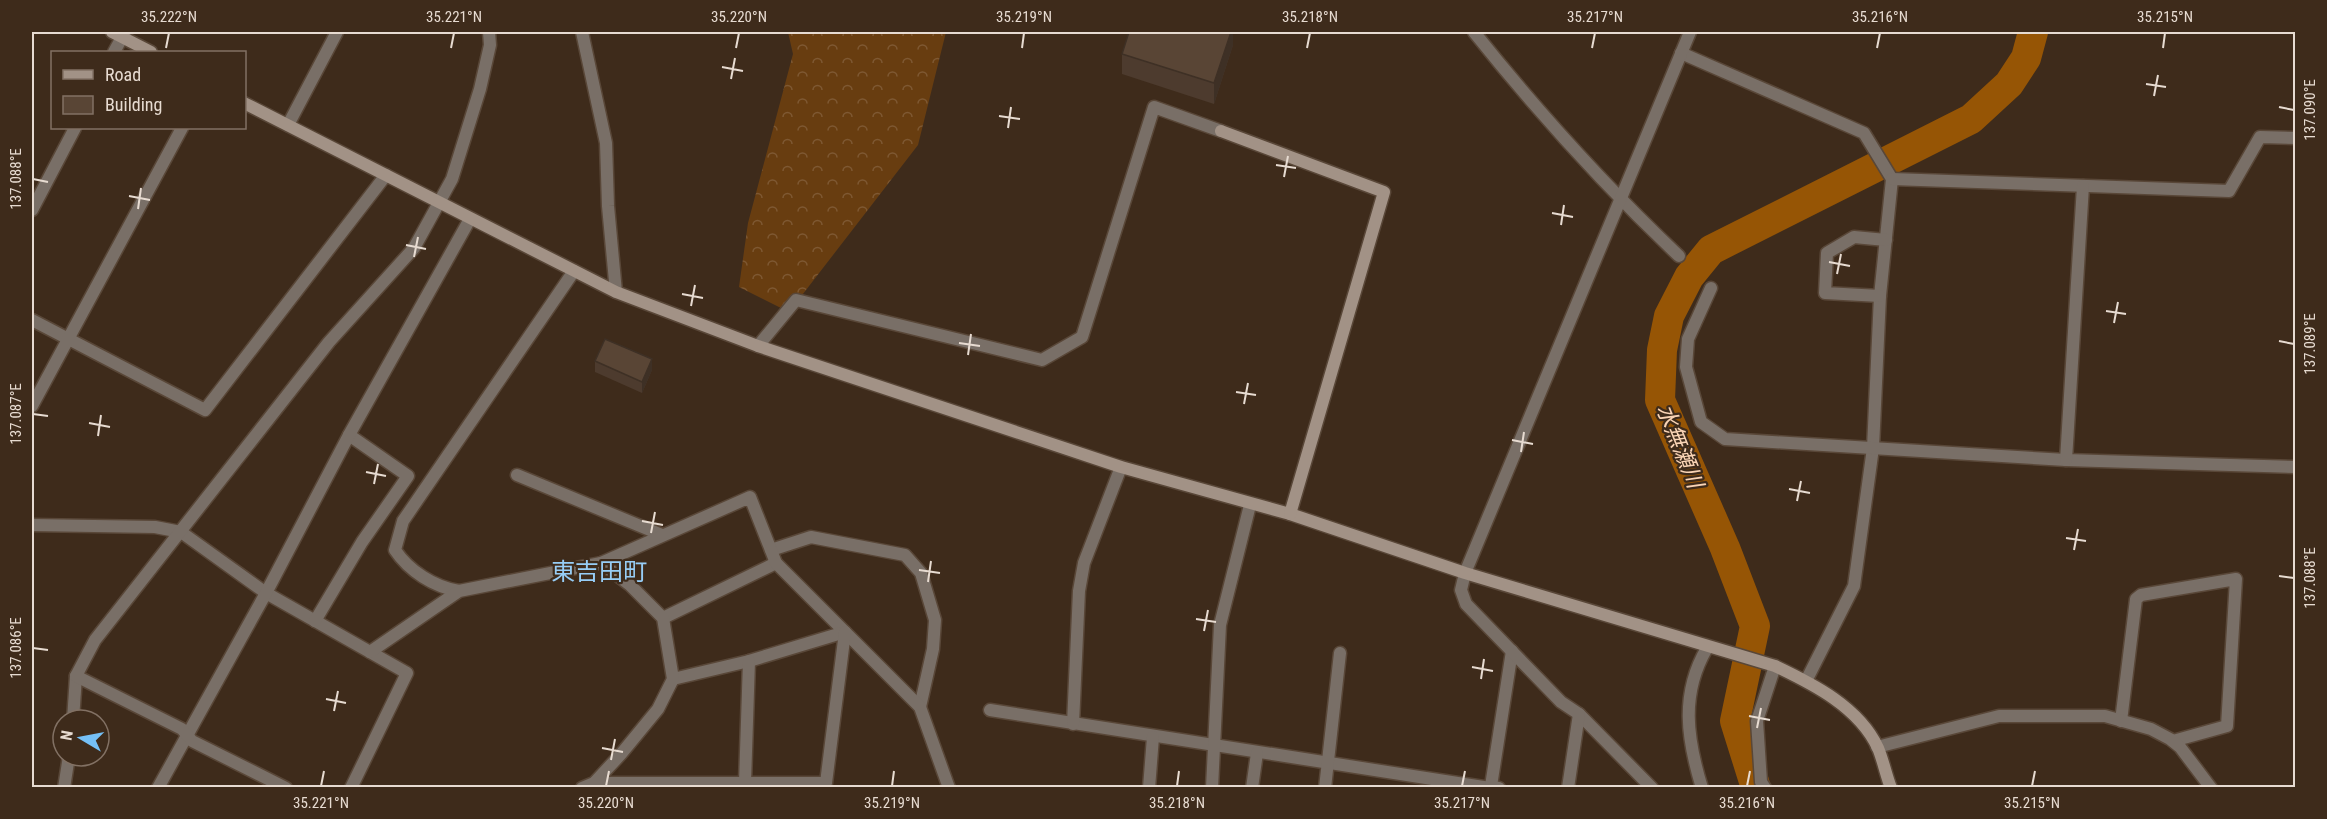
<svg xmlns="http://www.w3.org/2000/svg" width="2327" height="819" viewBox="0 0 2327 819" font-family="'Roboto Condensed','Noto Sans JP',sans-serif">
	<style>
		.forest { fill: url(#forest-crowns) }
		.lines { fill: none; stroke-linecap: round; stroke-linejoin: round }
		.river { stroke: #965505; stroke-width: 30 }
		.street-casing { stroke: #594738; stroke-width: 15 }
		.secondary-casing { stroke: #594738; stroke-width: 15 }
		.street { stroke: #796f67; stroke-width: 12 }
		.secondary { stroke: #a29286; stroke-width: 12 }
		.wall { fill: #4d3b2e }
		.shaded-wall { fill: #3e3025 }
		.building { fill: #594535; stroke: #3e3025; stroke-width: 1.5 }
		.ticks { fill: none; stroke: #e7dbd1; stroke-width: 2 }
		.labels { text-anchor: middle; dominant-baseline: central; stroke-width: 4.5; stroke-linejoin: round; paint-order: stroke }
		.water-label { font-size: 22px; font-style: italic; fill: #fad4b5; stroke: #3e2b1b }
		.quarter-label { font-size: 24px; fill: #97cdf6; stroke: #3e2b1b }
		.neatline { fill: none; stroke: #e7dbd1; stroke-width: 2 }
		.ticks-label { font-size: 15px; text-anchor: middle; fill: #e7dbd1 }
	</style>
	<defs>
		<pattern id="forest-crowns" width="20" height="18" patternUnits="userSpaceOnUse" patternTransform="scale(1.5)"><rect width="20" height="18" fill="#683d10"/><path d="M2 6a3 3 0 1 1 6 0M12 15a3 3 0 1 1 6 0" fill="none" stroke="#7e5832"/></pattern>
	</defs>
	<rect width="100%" height="100%" fill="#3e2b1b"/>
	<!-- forest -->
	<path class="forest" d="M788,32H946L918,145L789,312L739,287L748,223L793,54Z"/>
	<g class="lines">
		<!-- river -->
		<path class="river" d="M1756,788L1735,721L1755,626L1725,548L1660,400L1662,350L1669,316L1689,277L1711,250L1971,119L2009,84L2026,58L2033,32"/>
		<!-- street casing -->
		<g class="street-casing">
			<g id="street">
				<path d="M582,32L606,143L608,206L616,292"/>
				<path d="M1474,32C1538,112 1605,186 1679,256"/>
				<path d="M114,52L125,32"/>
				<path d="M1681,53L1864,133L1892,179L1880,296L1873,448L1854,586L1806,681"/>
				<path d="M288,125L337,32"/>
				<path d="M1892,179L2229,191L2260,137L2296,138"/>
				<path d="M32,210L75,128"/>
				<path d="M1711,288L1688,339L1686,367L1701,422L1725,439L2066,460L2296,467"/>
				<path d="M1880,296L1825,293L1827,253L1854,237L1886,240"/>
				<path d="M32,320L205,410L386,175"/>
				<path d="M758,346L796,300L1042,360L1082,337L1154,107L1221,131"/>
				<path d="M32,406L182,128"/>
				<path d="M2066,460L2083,186"/>
				<path d="M517,475L662,535"/>
				<path d="M32,525L155,527L181,532L266,593L407,673L351,788"/>
				<path d="M771,550L811,537L905,555L921,573L935,620L933,649L920,707"/>
				<path d="M459,591C434,587 409,571 395,550L403,521L574,271"/>
				<path d="M663,618L776,563"/>
				<path d="M315,621L362,542L408,476L349,435"/>
				<path d="M370,652L459,591L601,563L750,497L776,563L920,707L949,788"/>
				<path d="M673,679L749,661L845,632"/>
				<path d="M990,710L1490,788"/>
				<path d="M1579,714L1652,788"/>
				<path d="M73,720L76,676"/>
				<path d="M2121,721L2136,599L2141,595L2236,579L2227,726L2173,741"/>
				<path d="M1073,724L1079,591L1084,563L1121,467"/>
				<path d="M1877,747L1999,716H2105L2151,729L2170,739L2180,747L2211,788"/>
				<path d="M745,782L749,661"/>
				<path d="M594,783H826L845,632"/>
				<path d="M64,788L69,756"/>
				<path d="M158,788L266,593L349,435L470,219"/>
				<path d="M286,788L192,741L182,729L76,676L95,640L329,342L414,248L452,179L480,89L490,45L489,32"/>
				<path d="M582,788L594,783L621,754L658,709L673,679L663,618L630,585L601,563"/>
				<path d="M1149,788L1153,737"/>
				<path d="M1212,788L1220,625L1250,505"/>
				<path d="M1252,788L1257,753"/>
				<path d="M1325,788L1340,653"/>
				<path d="M1499,788L1491,786L1512,651"/>
				<path d="M1568,788L1579,714L1561,702L1466,604L1461,590L1465,573L1690,32"/>
				<path d="M1702,788C1687,739 1680,694 1707,648"/>
				<path d="M1765,788L1761,782L1757,721L1775,666"/>
			</g>
		</g>
		<!-- secondary casing -->
		<g class="secondary-casing">
			<g id="secondary">
				<path d="M112,32L151,52"/>
				<path d="M244,103L616,292L758,346L1121,467L1290,514L1465,573L1775,666C1813,684 1859,707 1878,748C1883,760 1886,775 1891,788"/>
				<path d="M1221,131L1384,192L1290,514"/>
			</g>
		</g>
		<!-- street -->
		<use href="#street" class="street"/>
		<!-- secondary -->
		<use href="#secondary" class="secondary"/>
	</g>
	<!-- wall -->
	<g class="wall">
		<path d="M1233,32V45L1214,104L1122,74V54Z"/>
		<path d="M595,361L652,370L642,393L595,372Z"/>
	</g>
	<!-- shaded-wall -->
	<g class="shaded-wall">
		<path d="M1231,32H1233V45L1214,104V83Z"/>
		<path d="M652,359V370L642,393V382Z"/>
	</g>
	<!-- building -->
	<g class="building">
		<path d="M1129,32H1231L1214,83L1122,54Z"/>
		<path d="M605,339L652,359L642,382L595,361Z"/>
	</g>
	<!-- ticks -->
	<path class="ticks" d="M166,48L169,33M451,48L454,33M736,48L739,33M1022,48L1024,33M1307,48L1310,33M1592,48L1595,33M1877,48L1880,33M2163,48L2165,33M722,67L743,71M731,79L735,58M2146,84L2166,87M2154,96L2158,75M2279,107L2294,110M999,116L1020,119M1008,128L1011,107M1276,165L1296,168M1284,177L1288,156M33,179L48,182M129,196L150,200M138,209L141,188M1552,213L1573,217M1561,225L1564,205M406,245L426,249M414,257L418,237M1829,262L1850,266M1837,274L1841,254M682,294L703,298M691,306L695,285M2106,311L2126,314M2114,323L2118,302M2279,341L2294,344M959,343L980,346M968,355L971,334M1236,392L1256,395M1244,404L1248,383M33,414L48,416M89,423L110,427M98,436L101,415M1512,440L1533,444M1521,452L1524,432M366,472L386,476M374,484L378,464M1789,489L1810,493M1797,501L1801,481M642,521L663,525M651,533L655,512M2066,538L2086,541M2074,550L2078,529M919,570L940,573M2279,576L2294,578M928,582L931,561M1196,619L1216,622M1204,631L1208,610M33,648L48,650M1472,667L1493,671M1481,679L1484,659M326,699L346,703M334,711L338,691M1749,716L1770,720M1757,728L1761,708M602,748L623,752M611,760L615,739M321,786L324,771M606,786L609,771M892,786L894,771M1177,786L1179,771M1462,786L1465,771M1747,786L1750,771M2032,786L2035,771"/>
	<g class="labels">
		<!-- water labels -->
		<g class="water-label">
			<text transform="translate(1680 446) rotate(68)">水無瀬川</text>
		</g>
		<!-- quarter labels -->
		<g class="quarter-label">
			<text x="599" y="572">東吉田町</text>
		</g>
	</g>
	<!-- border -->
	<rect width="2327" height="819" fill="none" stroke="#3e2b1b" stroke-width="66"/>
	<!-- legend -->
	<rect x="51" y="51" width="195" height="78" fill="#3e2b1b" stroke="#827164" stroke-width="1.5"/>
	<rect x="63" y="70" width="30" height="9" fill="#a29286" stroke="#827164" stroke-width="1.5"/>
	<text x="105" y="81" font-size="18" fill="#e7dbd1">Road</text>
	<rect x="63" y="96" width="30" height="18" fill="#594535" stroke="#827164" stroke-width="1.5"/>
	<text x="105" y="111" font-size="18" fill="#e7dbd1">Building</text>
	<!-- north arrow -->
	<g transform="translate(81 738) rotate(280)"><circle r="28" fill="#3e2b1b" stroke="#827164" stroke-width="1.5"/>
	<path d="M0-4.5L10 22L0 15L-10 22Z" fill="#75c0f6"/>
	<text y="-9" font-size="16" font-weight="bold" text-anchor="middle" fill="#e7dbd1">N</text>
	</g>
	<rect x="33" y="33" width="2261" height="753" class="neatline"/>
	<g class="ticks-label">
		<text x="169" y="22">35.222°N</text>
		<text x="454" y="22">35.221°N</text>
		<text x="739" y="22">35.220°N</text>
		<text x="1024" y="22">35.219°N</text>
		<text x="1310" y="22">35.218°N</text>
		<text x="1595" y="22">35.217°N</text>
		<text x="1880" y="22">35.216°N</text>
		<text x="2165" y="22">35.215°N</text>
		<text transform="translate(2310 110) rotate(-90)" y="5">137.090°E</text>
		<text transform="translate(16 179) rotate(-90)" y="5">137.088°E</text>
		<text transform="translate(2310 344) rotate(-90)" y="5">137.089°E</text>
		<text transform="translate(16 414) rotate(-90)" y="5">137.087°E</text>
		<text transform="translate(2310 578) rotate(-90)" y="5">137.088°E</text>
		<text transform="translate(16 648) rotate(-90)" y="5">137.086°E</text>
		<text x="321" y="808">35.221°N</text>
		<text x="606" y="808">35.220°N</text>
		<text x="892" y="808">35.219°N</text>
		<text x="1177" y="808">35.218°N</text>
		<text x="1462" y="808">35.217°N</text>
		<text x="1747" y="808">35.216°N</text>
		<text x="2032" y="808">35.215°N</text>
	</g>
</svg>
